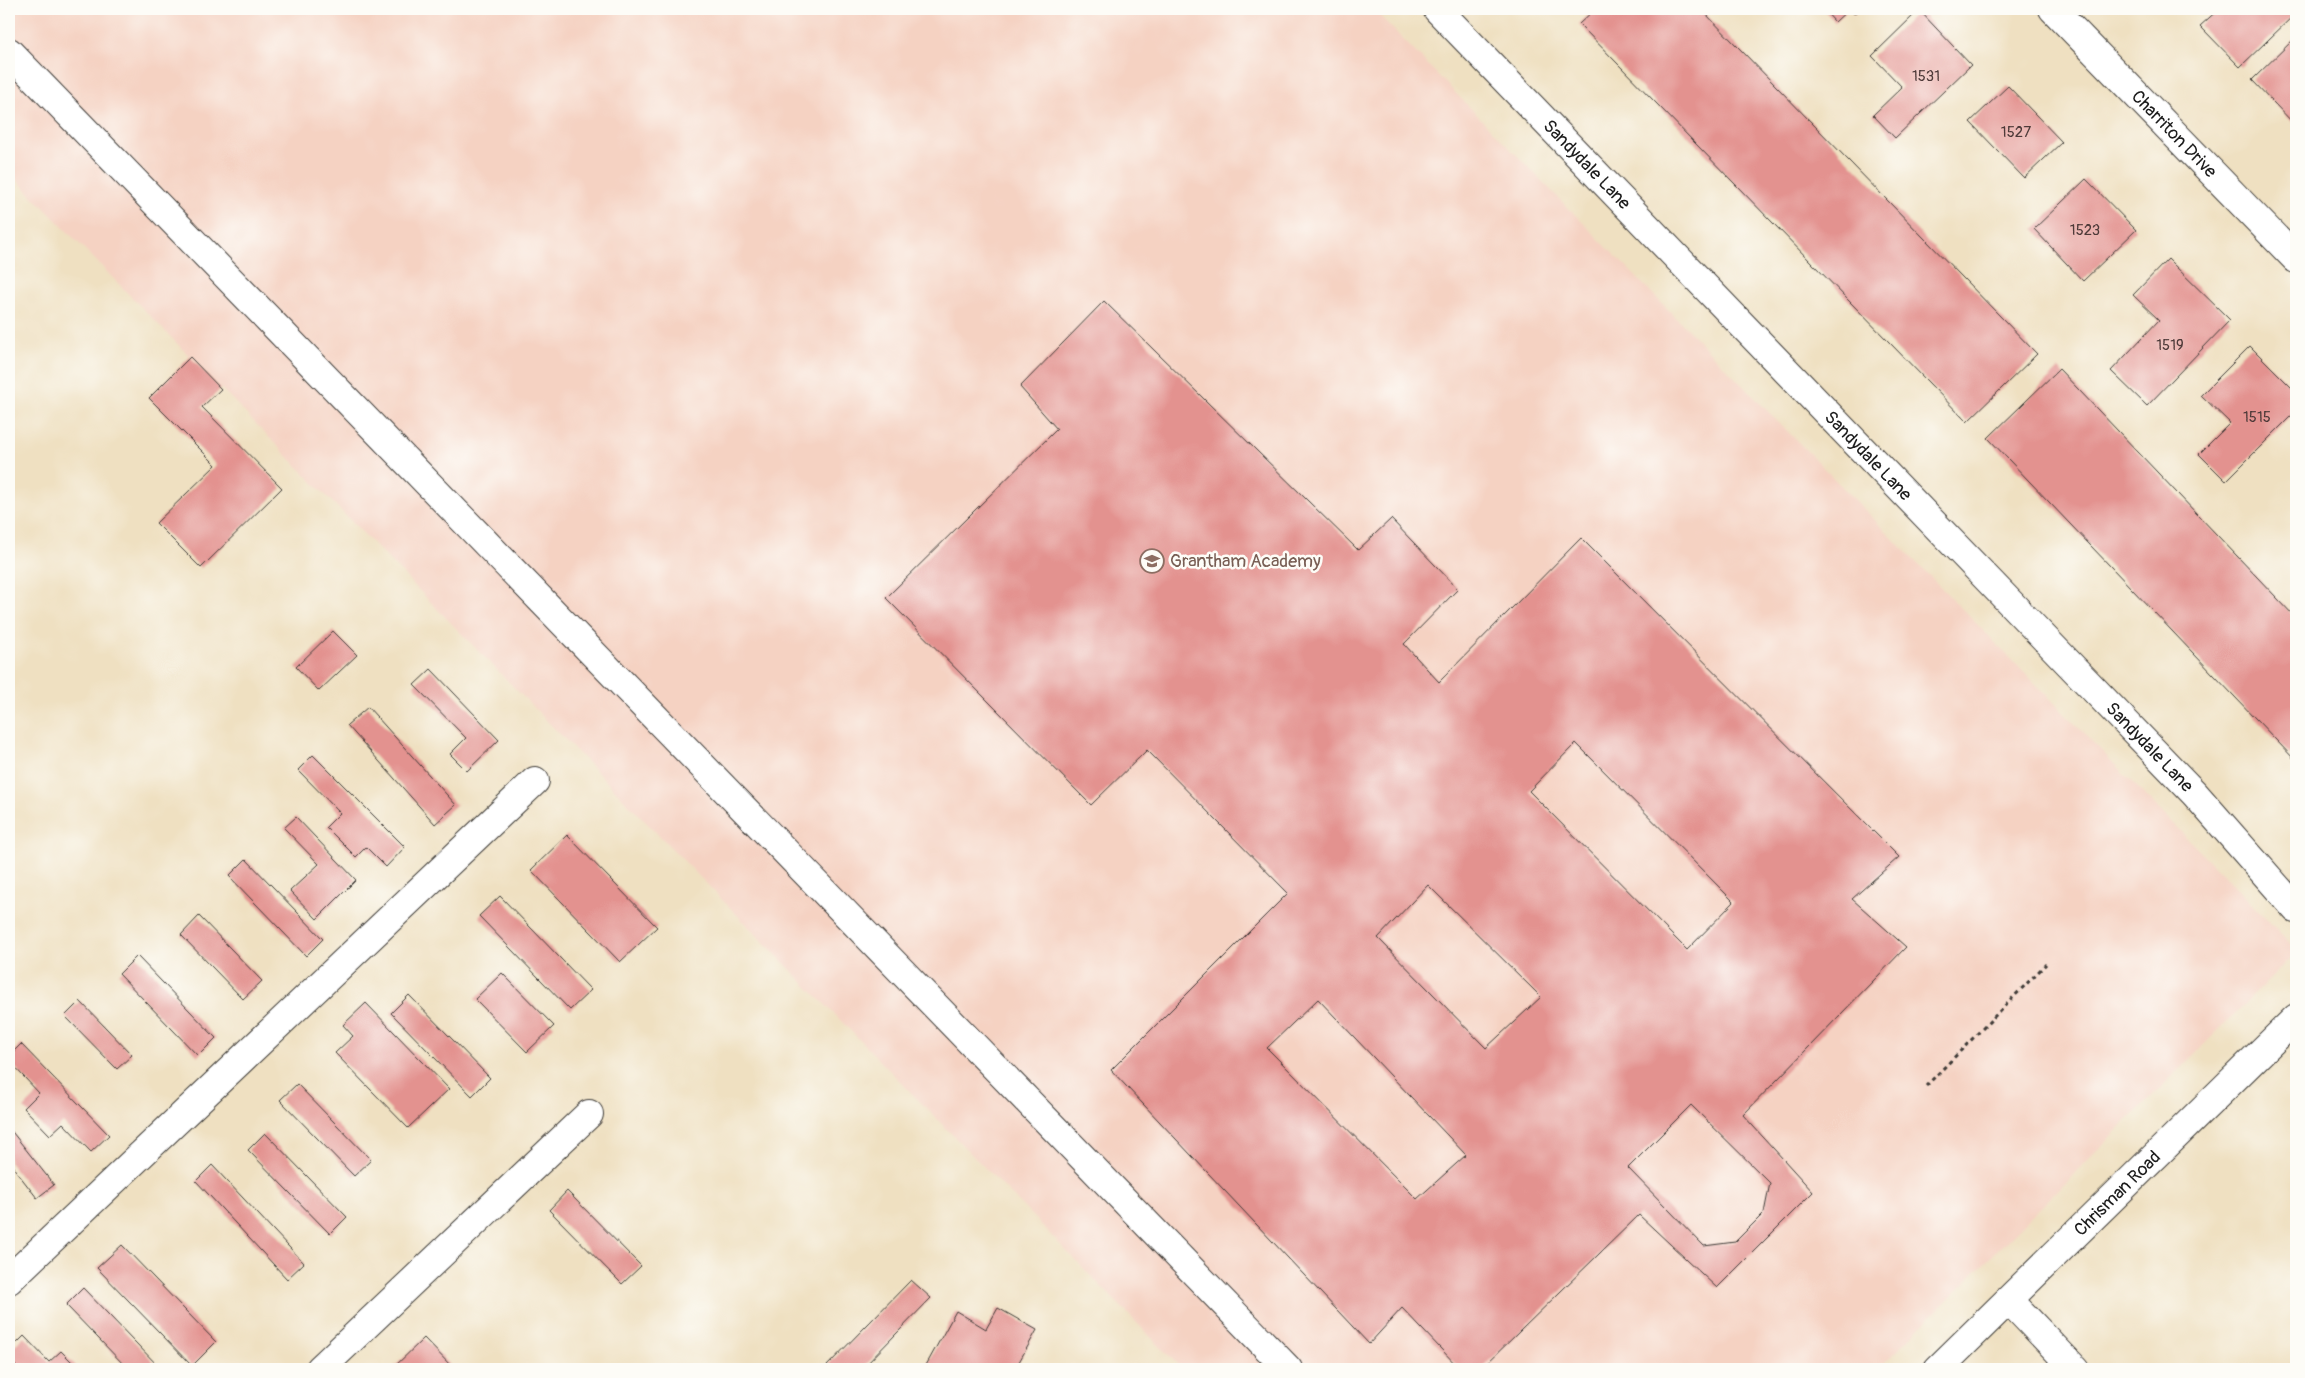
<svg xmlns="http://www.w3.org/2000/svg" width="2305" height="1378" viewBox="0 0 2305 1378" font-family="Pangolin,sans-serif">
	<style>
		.built { fill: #f5d2c2 }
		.building { fill: #e3928f; fill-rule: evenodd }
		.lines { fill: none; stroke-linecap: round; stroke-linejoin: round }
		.minor-casing { stroke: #3c3935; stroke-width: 30 }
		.path { stroke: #3c3935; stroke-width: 3; stroke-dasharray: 4 4; stroke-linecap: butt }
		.minor { stroke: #fff; stroke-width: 28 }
		.labels { text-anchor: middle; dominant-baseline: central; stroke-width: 5; stroke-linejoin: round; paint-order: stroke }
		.number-label { font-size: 15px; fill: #4e3a39 }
		.street-label { font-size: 18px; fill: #1c1c1c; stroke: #fdfcf7 }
		.education-label { font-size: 18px; fill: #785e54; stroke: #fdfcf7; text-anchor: start }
	</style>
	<rect width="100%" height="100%" fill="#fdfcf7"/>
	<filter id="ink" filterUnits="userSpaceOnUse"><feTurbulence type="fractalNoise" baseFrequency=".02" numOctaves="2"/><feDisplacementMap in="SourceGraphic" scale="10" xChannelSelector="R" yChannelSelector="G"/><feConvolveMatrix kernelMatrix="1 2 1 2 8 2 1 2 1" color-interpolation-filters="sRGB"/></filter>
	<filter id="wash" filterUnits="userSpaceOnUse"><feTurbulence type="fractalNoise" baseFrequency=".0096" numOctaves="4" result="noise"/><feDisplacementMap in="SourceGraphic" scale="20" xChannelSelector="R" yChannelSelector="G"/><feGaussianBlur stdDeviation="1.12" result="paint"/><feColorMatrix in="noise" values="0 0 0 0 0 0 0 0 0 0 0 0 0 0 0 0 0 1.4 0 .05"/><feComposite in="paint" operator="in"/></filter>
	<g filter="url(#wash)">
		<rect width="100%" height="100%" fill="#efe0c1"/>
		<!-- built -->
		<path class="built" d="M9,9H1373L2296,949V953L1878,1369H1182L9,172Z"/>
		<g id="blocks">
			<!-- building -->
			<g class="building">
				<path d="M1595,9H1701L2037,354L1967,422L1579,24Z"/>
				<path d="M1823,9H1859L1854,14L1849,9L1835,22Z"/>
				<path d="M2219,9H2290L2295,14L2240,67L2200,26Z"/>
				<path d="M1919,10L1971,65L1895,138L1873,115L1902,87L1872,56Z"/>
				<path d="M2296,37V126L2252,80Z"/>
				<path d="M2008,86L2062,142L2024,178L1970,122Z"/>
				<path d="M2086,179L2136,230L2083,281L2034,229Z"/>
				<path d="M2168,259L2230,320L2147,406L2111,371L2159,320L2133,295Z"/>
				<path d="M1104,301L1358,550L1391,519L1458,589L1404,644L1439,682L1581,538L1899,857L1852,899L1906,947L1743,1115L1813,1192L1717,1288L1639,1215L1481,1369H1460L1402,1308L1369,1344L1111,1070L1288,893L1147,750L1091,805L886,598L1057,429L1020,387ZM1576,743L1734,902L1687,950L1529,791ZM1428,885L1541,997L1486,1048L1378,938ZM1318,999L1466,1155L1417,1199L1267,1048ZM1691,1105L1770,1183L1764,1213L1735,1242L1704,1246L1628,1168Z"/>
				<path d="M2250,346L2296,392V411L2226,481L2199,454L2230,423L2201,395Z"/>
				<path d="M190,357L221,389L202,407L282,488L201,568L156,523L216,465L149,398Z"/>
				<path d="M2059,369L2296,618V761L1988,438Z"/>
				<path d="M333,631L357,655L319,691L296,667Z"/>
				<path d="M431,669L499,740L467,771L450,754L466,738L414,685Z"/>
				<path d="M368,707L456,805L435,824L347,725Z"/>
				<path d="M313,755L405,847L386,867L366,847L356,857L326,827L340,813L298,770Z"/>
				<path d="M296,817L356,880L317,919L290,891L319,864L284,828Z"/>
				<path d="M567,835L657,927L620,962L531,870Z"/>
				<path d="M246,859L323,939L306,956L229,876Z"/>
				<path d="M500,896L591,990L570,1010L479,916Z"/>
				<path d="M199,916L262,981L243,999L181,935Z"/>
				<path d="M137,956L216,1038L198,1056L119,974Z"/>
				<path d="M502,973L554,1026L527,1052L475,999Z"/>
				<path d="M409,995L490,1078L472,1096L391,1013Z"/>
				<path d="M80,1001L132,1055L117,1069L65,1016Z"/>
				<path d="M366,1003L449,1089L408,1128L335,1053L353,1036L343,1025Z"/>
				<path d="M21,1044L109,1135L91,1152L63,1123L50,1135L24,1108L39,1093L9,1061V1056Z"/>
				<path d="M297,1084L371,1160L354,1176L280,1100Z"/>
				<path d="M9,1128L54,1185L37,1198L9,1162Z"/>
				<path d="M265,1133L347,1217L330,1234L248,1150Z"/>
				<path d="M212,1165L304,1263L287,1279L196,1181Z"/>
				<path d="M567,1191L641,1266L622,1284L549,1210Z"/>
				<path d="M122,1245L216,1342L192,1366L97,1268Z"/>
				<path d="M911,1280L931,1298L862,1369H824Z"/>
				<path d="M83,1288L161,1369H128L66,1305Z"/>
				<path d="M998,1308L1037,1330L1015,1369H924L956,1311L986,1329Z"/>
				<path d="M24,1336L49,1362L61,1351L79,1369H19L9,1359V1351Z"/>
				<path d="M424,1338L454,1369H392Z"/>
			</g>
		</g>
	</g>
	<g filter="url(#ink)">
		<use href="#blocks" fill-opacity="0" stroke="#3c3935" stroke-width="1"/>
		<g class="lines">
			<!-- minor casing -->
			<g class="minor-casing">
				<g id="minor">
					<path id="s1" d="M1437,9L2195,794L2296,909"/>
					<path id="s2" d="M2053,9L2296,259"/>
					<path d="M9,52L1288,1369"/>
					<path d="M9,1280L535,781"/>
					<path d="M2009,1300L2075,1369"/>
					<path d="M320,1369L589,1114"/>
					<path id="s3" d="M1938,1369L2296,1018"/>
				</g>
			</g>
			<!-- path -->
			<path class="path" d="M1926,1086L2046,964"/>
			<!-- minor -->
			<use href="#minor" class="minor"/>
		</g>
	</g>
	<!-- icons -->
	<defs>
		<g id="school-ring" transform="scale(1.25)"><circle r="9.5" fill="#fdfcf7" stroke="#8d6e63" stroke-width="1.5"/><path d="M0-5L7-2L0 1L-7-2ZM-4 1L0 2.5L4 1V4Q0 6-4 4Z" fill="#8d6e63"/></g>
	</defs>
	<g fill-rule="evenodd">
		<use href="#school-ring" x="1152" y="561"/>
	</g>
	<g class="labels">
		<!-- number labels -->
		<g class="number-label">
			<text x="1926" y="76">1531</text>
			<text x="2016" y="132">1527</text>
			<text x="2085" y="230">1523</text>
			<text x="2170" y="345">1519</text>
			<text x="2257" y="417">1515</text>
		</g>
		<!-- street labels -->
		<g class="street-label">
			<text stroke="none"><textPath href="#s2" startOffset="174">Charriton Drive</textPath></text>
			<text stroke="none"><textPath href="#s1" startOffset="216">Sandydale Lane</textPath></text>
			<text stroke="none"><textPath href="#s1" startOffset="621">Sandydale Lane</textPath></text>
			<text stroke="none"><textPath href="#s1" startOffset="1026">Sandydale Lane</textPath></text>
			<text stroke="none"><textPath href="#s3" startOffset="251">Chrisman Road</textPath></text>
		</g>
		<!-- education labels -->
		<g class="education-label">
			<text x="1170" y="561">Grantham Academy</text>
		</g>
	</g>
	<!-- margin -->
	<rect width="2305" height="1378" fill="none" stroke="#fdfcf7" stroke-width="30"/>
</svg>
